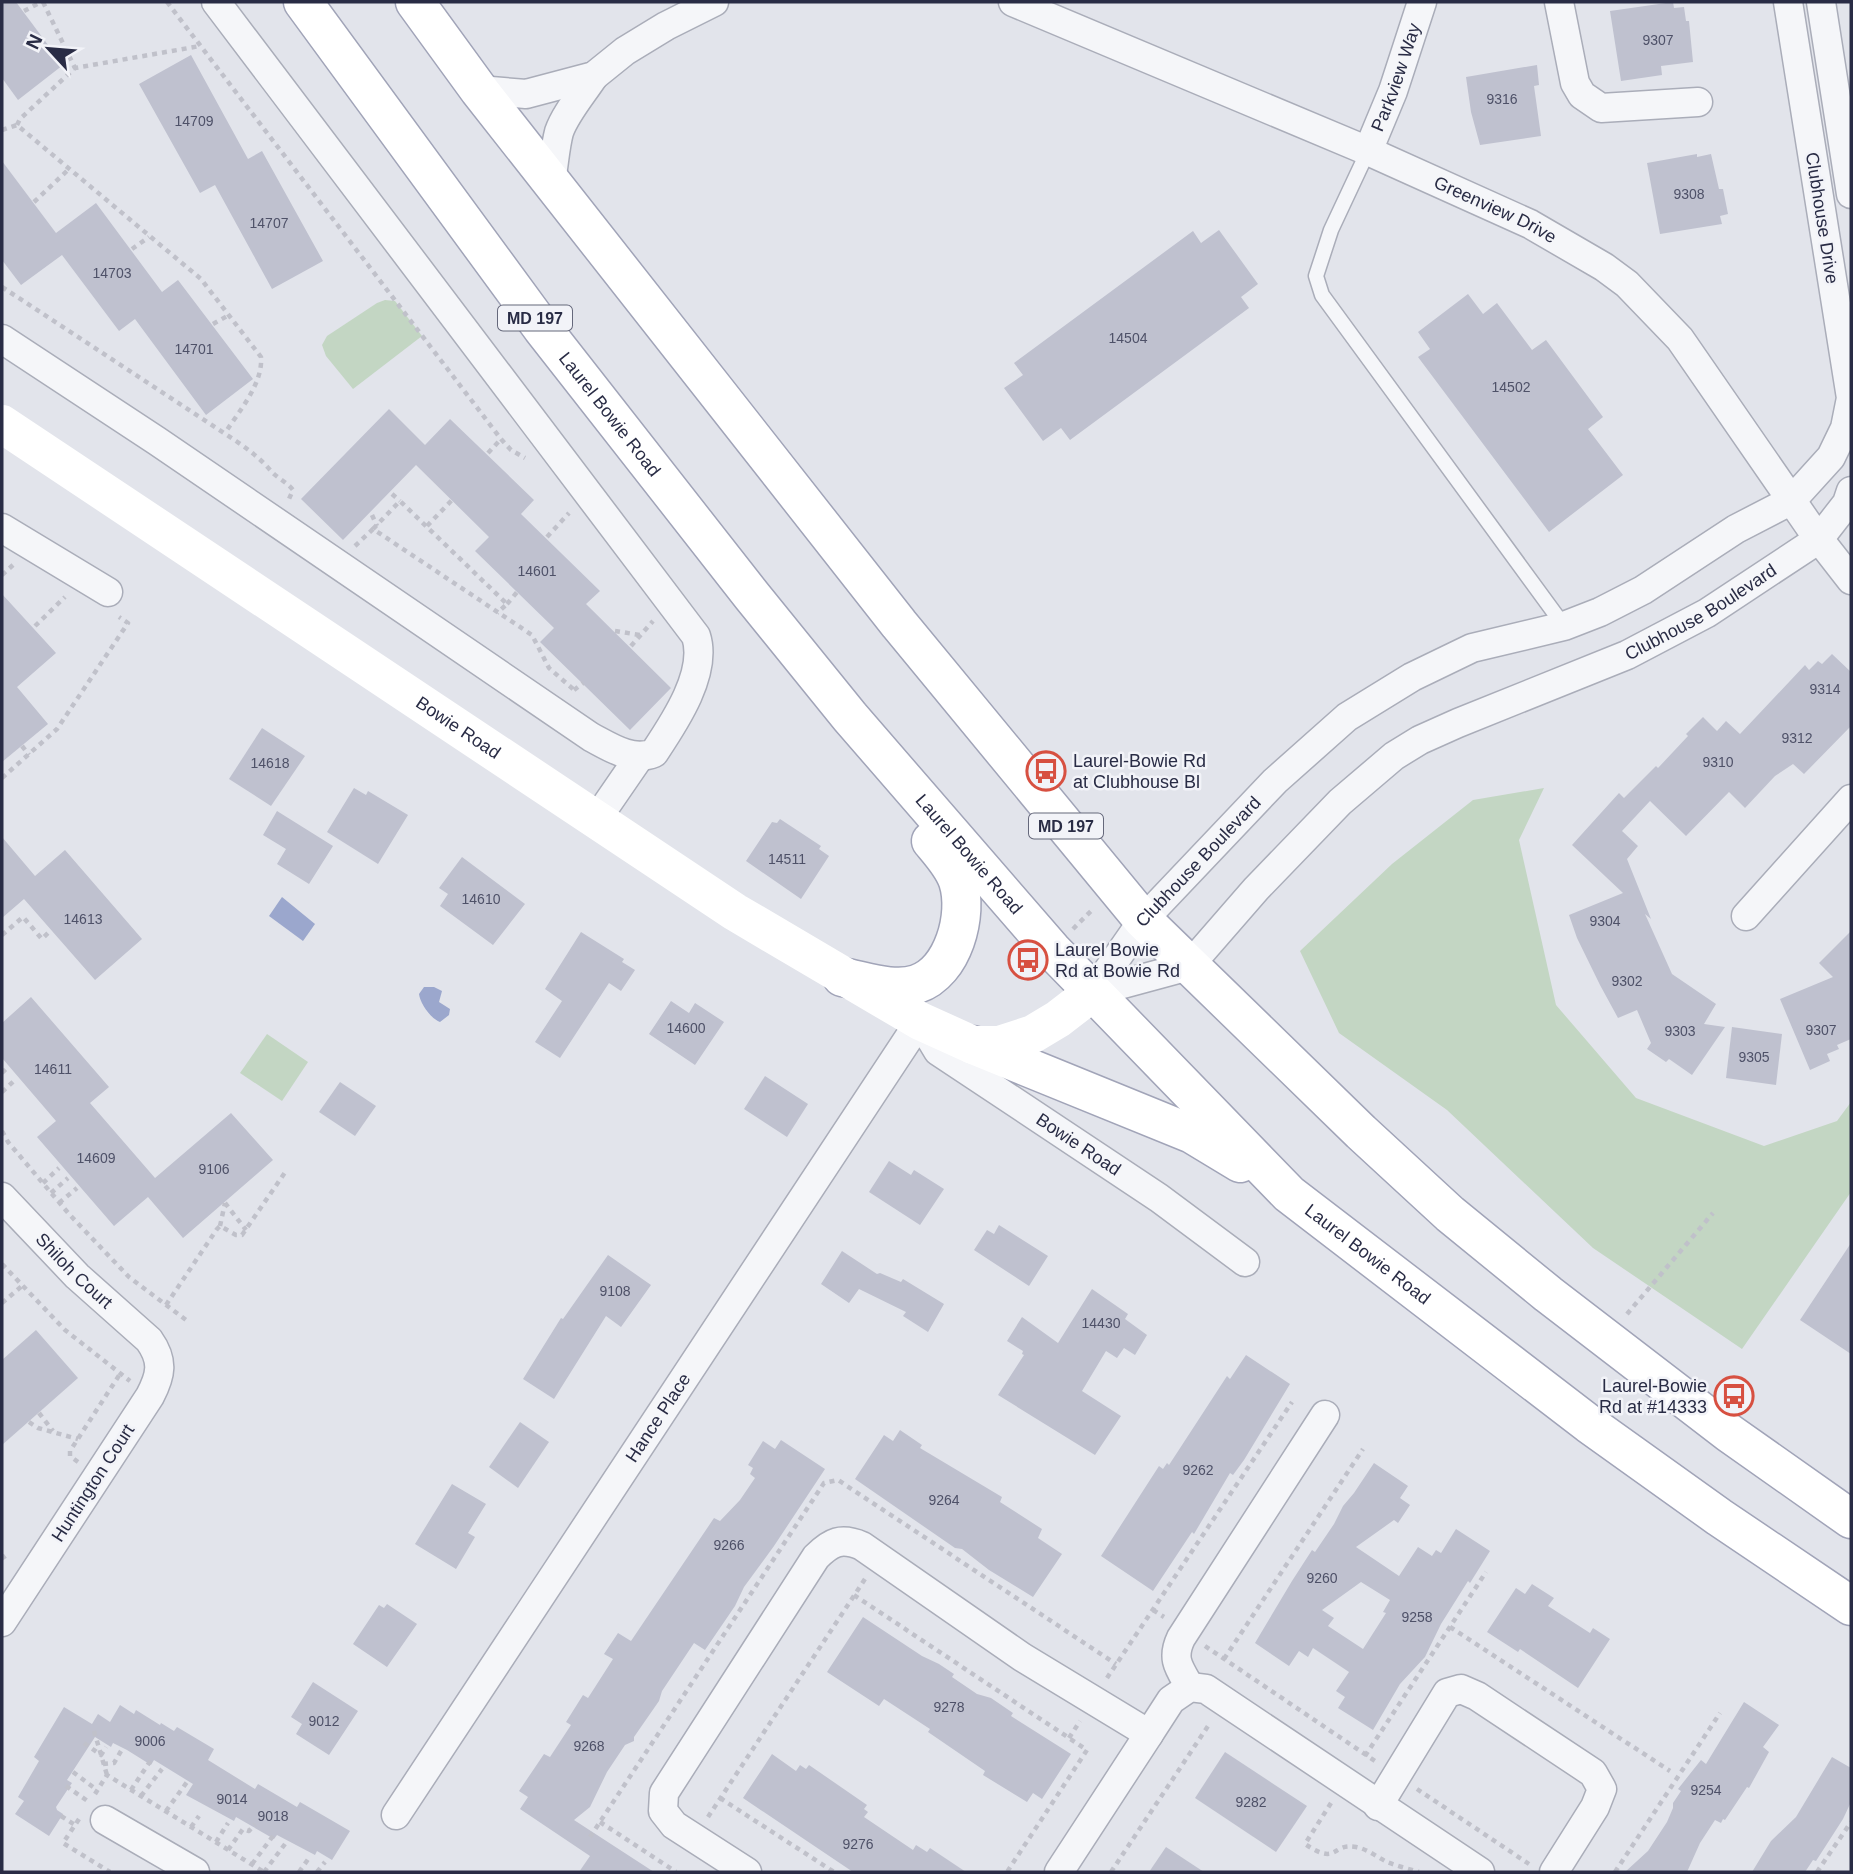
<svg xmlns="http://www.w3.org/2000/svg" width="1853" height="1874" viewBox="0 0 1853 1874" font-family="Arial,sans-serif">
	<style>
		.green { fill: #c3d6c3 }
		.water { fill: #9ba7cd }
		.building { fill: #bfc1cf; fill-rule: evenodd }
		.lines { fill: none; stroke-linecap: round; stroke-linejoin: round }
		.lane-casing { stroke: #aaadb9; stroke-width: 17 }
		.street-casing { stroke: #aaadb9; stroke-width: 31 }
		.primary-casing { stroke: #a1a4b8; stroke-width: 41 }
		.path { stroke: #c0c1ca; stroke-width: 4.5; stroke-dasharray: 5 5; stroke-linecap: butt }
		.lane { stroke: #f5f6f9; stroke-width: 14 }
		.street { stroke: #f5f6f9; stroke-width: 28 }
		.secondary { stroke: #fff; stroke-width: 38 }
		.primary { stroke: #fff; stroke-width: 38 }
		.labels { text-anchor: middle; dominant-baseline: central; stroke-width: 5; stroke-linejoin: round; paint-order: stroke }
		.number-label { font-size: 14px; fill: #4e5168 }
		.shield { fill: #f2f3f8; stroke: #65687b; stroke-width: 2 }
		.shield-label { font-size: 16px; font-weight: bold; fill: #292c45 }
		.street-label { font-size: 18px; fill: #292c45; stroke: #f2f3f8 }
		.poi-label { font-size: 18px; fill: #292c45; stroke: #f2f3f8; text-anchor: start }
	</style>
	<rect width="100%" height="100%" fill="#e2e4eb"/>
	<!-- green -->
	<g class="green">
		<path d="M385,300L395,301L422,336L353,389L326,356L322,345L327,336L377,303Z"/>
		<path d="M1544,788L1519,840L1556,1005L1636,1098L1764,1146L1837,1121L1851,1102V1192L1742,1349L1593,1248L1447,1110L1339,1033L1300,951L1392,864L1473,800Z"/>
		<path d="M267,1034L308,1062L282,1101L240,1073Z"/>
	</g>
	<!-- water -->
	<g class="water">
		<path d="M282,897L315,924L303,941L269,916Z"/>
		<path d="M424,987H434L442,991L439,1002L450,1009L449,1015L440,1022C430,1018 420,1003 419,994Z"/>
	</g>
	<!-- building -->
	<g class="building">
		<path d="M2,2H16L63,65L18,100L2,78Z"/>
		<path d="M1673,2L1674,8L1684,7L1686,21H1689L1693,62L1661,66L1662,75L1621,81L1610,11Z"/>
		<path d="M191,55L248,159L262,151L323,261L272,289L215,185L200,193L139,84Z"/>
		<path d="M1537,65L1539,85L1534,86L1541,136L1480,145L1471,112L1466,77Z"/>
		<path d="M1697,154V157L1711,154L1719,189H1723L1728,214L1720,216L1722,224L1660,234L1647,163Z"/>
		<path d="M2,161L56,233L96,203L162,292L178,280L253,379L206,415L135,319L119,331L62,255L21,285L2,260Z"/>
		<path d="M1219,230L1258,284L1241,297L1249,308L1070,440L1061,428L1043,441L1004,388L1023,375L1014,363L1193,231L1201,243Z"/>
		<path d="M1468,294L1483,314L1497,303L1532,350L1546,340L1603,417L1588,429L1623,475L1549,532L1418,357L1430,349L1418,332Z"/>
		<path d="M389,409L425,445L450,419L534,500L521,514L600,591L586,604L671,688L630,730L540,642L554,628L475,551L489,537L416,465L343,540L301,499Z"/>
		<path d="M2,594L56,653L17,687L48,724L2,762Z"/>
		<path d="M1832,654L1851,672V726L1804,774L1793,764L1775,776L1745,808L1729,792L1686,836L1650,801L1622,831L1638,846L1627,859L1651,919L1645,914L1672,974L1716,1004L1704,1024L1725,1027L1692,1075L1669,1059L1666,1062L1647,1049L1651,1043L1637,1010L1618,1018L1600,985L1577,938L1569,915L1623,893L1572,845L1619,793L1624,798L1656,766L1658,768L1688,736L1686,734L1703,717L1717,731L1726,721L1740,734L1805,665L1809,670L1818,661L1822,664Z"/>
		<path d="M262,728L305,756L271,806L229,779Z"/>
		<path d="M354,788L366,795L368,791L408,815L378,864L327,832Z"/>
		<path d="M277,811L333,846L309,884L277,864L286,849L263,835Z"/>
		<path d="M780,819L821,846L819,849L829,856L801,899L746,861L772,822L777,823Z"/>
		<path d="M2,837L35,876L65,850L142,939L95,980L24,899L2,918Z"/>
		<path d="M462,857L525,904L493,945L440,906L448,894L439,888Z"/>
		<path d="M1851,931V1039L1837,1045L1839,1049L1827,1054L1830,1061L1810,1070L1780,999L1833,977L1819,963Z"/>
		<path d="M581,932L624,959L622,962L635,970L621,991L609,983L560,1058L535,1042L562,1001L545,989Z"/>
		<path d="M31,997L109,1087L90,1103L155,1178L231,1113L273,1160L183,1238L148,1197L114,1226L37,1137L56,1121L2,1058V1023Z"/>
		<path d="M671,1001L689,1013L695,1003L724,1022L695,1065L649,1034Z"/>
		<path d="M1732,1027L1782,1034L1776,1085L1726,1078Z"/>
		<path d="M765,1076L808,1104L787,1137L744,1109Z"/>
		<path d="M340,1082L376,1106L355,1136L319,1112Z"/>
		<path d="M889,1161L911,1175L914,1170L944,1189L920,1225L869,1192Z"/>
		<path d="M999,1225L1048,1256L1029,1286L974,1250L987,1230L994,1234Z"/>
		<path d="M1851,1243V1354L1800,1320Z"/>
		<path d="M842,1251L877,1274L880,1273L901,1282L903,1279L944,1304L928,1332L903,1316L906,1312L859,1289L849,1303L821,1284Z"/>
		<path d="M608,1255L651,1285L621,1327L606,1316L554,1399L523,1379L561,1318L563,1319Z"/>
		<path d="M1092,1289L1128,1314L1125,1319L1147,1335L1135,1355L1124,1348L1117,1358L1106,1351L1082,1391L1121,1416L1095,1455L998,1395L1024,1355L1022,1354L1023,1351L1007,1341L1022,1317L1058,1343Z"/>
		<path d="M36,1330L78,1378L2,1445V1360Z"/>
		<path d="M1246,1355L1290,1384L1244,1460L1233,1475L1230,1473L1194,1534L1192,1532L1153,1591L1101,1556L1159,1466L1163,1469L1167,1463L1169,1465L1227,1376L1230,1379Z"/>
		<path d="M520,1422L549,1442L518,1488L489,1467Z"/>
		<path d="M900,1430L922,1445L920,1448L1002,1497L1000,1502L1042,1529L1038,1538L1062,1554L1033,1597L989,1570L962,1549L955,1548L855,1479L884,1435L893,1441Z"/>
		<path d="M781,1440L825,1469L774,1546L744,1587L735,1606L705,1650L694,1643L662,1691L659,1701L634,1737V1741L625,1745L607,1772L590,1807L574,1820L654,1872H579L590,1856L520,1809L528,1797L519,1791L544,1754L550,1757L571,1725L566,1722L583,1695L588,1698L613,1659L604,1654L618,1633L631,1641L714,1518L720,1521L740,1500L755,1478L750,1474L753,1468L748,1465L763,1441L775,1449Z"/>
		<path d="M1374,1463L1408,1486L1400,1498L1410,1505L1398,1523L1394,1520L1356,1547L1399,1576L1418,1547L1432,1556L1436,1550L1441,1553L1456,1529L1490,1551L1470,1583L1468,1581L1441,1624L1425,1657L1400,1684L1373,1730L1338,1708L1345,1697L1336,1691L1349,1672L1313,1648L1308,1657L1299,1651L1289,1666L1255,1643L1292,1581L1312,1550L1315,1552L1334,1524L1343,1506L1354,1493ZM1361,1582L1390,1600L1383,1612L1386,1613L1363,1649L1328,1626L1334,1618L1322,1610Z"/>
		<path d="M452,1484L486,1504L468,1533L475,1537L456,1569L415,1544Z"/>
		<path d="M1532,1584L1554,1598L1548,1606L1590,1633L1593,1628L1610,1639L1578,1688L1520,1649L1518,1652L1487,1632L1516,1588L1525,1594Z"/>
		<path d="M387,1604L417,1624L387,1667L353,1644L379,1605L384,1608Z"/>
		<path d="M863,1617L922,1656L939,1664L954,1674L952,1677L977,1694L991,1698L1013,1713L1011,1716L1071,1754L1042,1799L1033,1793L1027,1802L983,1775L985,1771L928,1732L930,1729L884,1699L879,1706L827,1672Z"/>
		<path d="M313,1682L358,1711L329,1755L296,1734L302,1724L291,1717Z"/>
		<path d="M1744,1702L1779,1725L1763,1747L1769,1752L1749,1788L1747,1787L1725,1820L1723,1819L1721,1823L1715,1820L1700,1843L1687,1872H1625L1648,1851L1667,1822L1673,1808V1803L1681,1791L1678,1789L1701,1760L1706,1764Z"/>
		<path d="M120,1705L134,1714L136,1710L160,1725L161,1723L174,1731L177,1727L214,1749L208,1760L255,1789L258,1784L297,1807L300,1802L350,1831L332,1860L317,1851L315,1855L277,1835L274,1839L236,1817L234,1821L186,1795L193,1784L154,1760L151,1765L127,1750L113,1743L111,1747L95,1737L67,1780L72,1783L56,1807L57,1810L63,1814L49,1836L15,1814L24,1801L18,1797L39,1761L34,1757L64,1707L92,1724L98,1714L110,1722Z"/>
		<path d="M1225,1752L1307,1806L1276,1852L1195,1798Z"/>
		<path d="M772,1754L796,1771L800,1765L806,1769L809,1765L867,1805L864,1809L868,1812L864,1817L913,1850L916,1845L927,1852L930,1848L966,1872H853L743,1798Z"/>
		<path d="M1832,1757L1851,1768V1802L1843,1819L1816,1861L1813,1860L1805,1872H1752L1771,1841L1796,1817Z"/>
		<path d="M1166,1847L1204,1872H1149Z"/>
	</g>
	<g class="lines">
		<!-- lane casing -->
		<g class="lane-casing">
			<path id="lane" d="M1368,151L1331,230L1316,276L1322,295L1564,626"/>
		</g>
		<!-- street casing -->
		<g class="street-casing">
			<g id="street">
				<path id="s1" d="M1013,2L1368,151L1530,224L1604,267L1627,284L1680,339L1812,530L1851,580"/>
				<path d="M1559,2L1575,83L1582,95L1601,108L1698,102"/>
				<path d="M1821,2L1851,194"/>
				<path d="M479,90L526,94L594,76L625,51L666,26L714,2"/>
				<path id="s2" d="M1368,151L1393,91L1422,2"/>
				<path d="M551,181C554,165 555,147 559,132C565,114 583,93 594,76"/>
				<path d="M2,339L157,441L591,737C610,747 632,762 654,753C674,723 708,673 696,636L216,2"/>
				<path d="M2,528L108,592"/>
				<path d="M596,820L640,756"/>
				<path d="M1746,916L1851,799"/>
				<path id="s3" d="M1093,992L1143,920L1275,781L1347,717L1412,677L1472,648L1564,626L1600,612L1643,590L1736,529L1792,500L1831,457L1845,428L1851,398L1788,2"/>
				<path id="s4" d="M1093,992L1189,966L1256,889L1340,802L1394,756L1420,740L1458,723L1627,655L1707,613L1819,539L1847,503L1851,491"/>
				<path id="s5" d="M2,1197L77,1276L149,1340C164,1361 161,1375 150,1396L2,1622"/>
				<path d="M1190,1687C1179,1668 1171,1659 1181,1638L1325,1415"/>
				<path d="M1149,1734L1171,1700L1190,1687L1206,1689L1480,1872"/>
				<path d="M1378,1806L1447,1693L1461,1689L1477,1696L1593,1773L1602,1789L1595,1807L1554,1872"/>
				<path id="s6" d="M396,1815L920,1021L938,1051L1159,1198L1245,1262"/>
				<path d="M105,1820L195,1872"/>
				<path d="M747,1872L674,1825L663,1811L664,1793L816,1557C831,1542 841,1537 862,1546L1022,1657L1149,1734L1059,1872"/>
			</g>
		</g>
		<!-- primary casing -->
		<g class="primary-casing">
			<g id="primary">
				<path id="s8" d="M303,2L542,328L752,596L850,717L1052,950L1093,992L1289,1194L1589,1424L1719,1517L1851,1606"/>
				<path d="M415,2L479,90L899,624L1143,920L1361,1132L1450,1214L1548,1294L1729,1433L1851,1519"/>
				<path d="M842,977C865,981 894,992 917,984C953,972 969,915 958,881C953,866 941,853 931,841"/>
				<path d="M973,1045L1192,1134L1240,1163"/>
			</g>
		</g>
		<!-- path -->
		<g class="path">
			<path d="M43,2L75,68L60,69"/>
			<path d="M167,2L501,439L511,450L525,458"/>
			<path d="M24,11L41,2"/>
			<path d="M17,125L20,119L75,68L200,46"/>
			<path d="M2,130L17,125L201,279L261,357C263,384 239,411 225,433"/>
			<path d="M34,202L69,169"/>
			<path d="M132,249L149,237"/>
			<path d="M2,287L236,441C249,450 261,459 271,471C277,478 287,482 293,490L289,499"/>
			<path d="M213,324L229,315"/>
			<path d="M488,453L501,439"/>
			<path d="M392,494L400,501"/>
			<path d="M372,515L377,526"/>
			<path d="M427,526L453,499"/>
			<path d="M373,529L400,501L507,604L497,613"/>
			<path d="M547,537L569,513"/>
			<path d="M355,546L373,529L532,635L549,668L573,689"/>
			<path d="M2,575L13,565"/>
			<path d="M507,604L518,591"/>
			<path d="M35,626L65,597"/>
			<path d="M615,631L640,635"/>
			<path d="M631,646L653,621"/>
			<path d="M574,690L583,683"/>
			<path d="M22,746L29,755"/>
			<path d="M2,778L57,729L128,623L119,617"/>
			<path d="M1073,929L1094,908"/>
			<path d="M2,935L23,917L42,939L48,933"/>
			<path d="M2,1073L7,1068"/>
			<path d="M2,1092L16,1079"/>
			<path d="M2,1131L8,1142L69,1214L129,1277L186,1320"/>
			<path d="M43,1183L59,1168"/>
			<path d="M51,1193L68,1178"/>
			<path d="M59,1203L77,1188"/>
			<path d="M225,1203L246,1230"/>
			<path d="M220,1226L225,1203"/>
			<path d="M2,1264L65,1330L130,1381"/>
			<path d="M2,1303L22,1286"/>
			<path d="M166,1305L217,1229L220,1226L236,1235H242L286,1171"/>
			<path d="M1627,1314L1713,1213"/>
			<path d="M39,1413L53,1431"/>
			<path d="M29,1422L38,1428L78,1439"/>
			<path d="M78,1462L70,1456V1451L120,1374"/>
			<path d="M2,1555L8,1563"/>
			<path d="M854,1595L1087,1750L1007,1872"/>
			<path d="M1153,1610L1164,1617"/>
			<path d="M1450,1627L1670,1771"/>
			<path d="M1205,1646L1375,1761"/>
			<path d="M1224,1659L1363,1449"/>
			<path d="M1107,1678L1292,1402"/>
			<path d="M94,1731L107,1775"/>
			<path d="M1069,1738L1080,1721"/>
			<path d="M84,1743L101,1755L106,1747"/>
			<path d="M1365,1756L1486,1572"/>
			<path d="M103,1764L114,1763L121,1751"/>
			<path d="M73,1772L97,1790"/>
			<path d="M66,1786L89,1802"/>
			<path d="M1417,1789L1529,1864"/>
			<path d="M131,1790L151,1760"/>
			<path d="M95,1794L107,1775L264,1872"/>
			<path d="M141,1796L162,1769"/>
			<path d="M720,1798L834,1872"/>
			<path d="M1331,1803L1305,1844C1339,1867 1331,1842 1356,1847C1367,1849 1377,1857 1387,1862C1397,1866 1409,1869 1419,1872"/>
			<path d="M166,1811L187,1782"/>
			<path d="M61,1816L75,1825"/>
			<path d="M708,1817L865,1579"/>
			<path d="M79,1819L63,1843L110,1872"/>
			<path d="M600,1822L676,1872"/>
			<path d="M191,1827L199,1816"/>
			<path d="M590,1837L824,1483L838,1480L1116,1664"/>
			<path d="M216,1842L228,1823"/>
			<path d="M228,1850L243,1829L249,1831L255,1824"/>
			<path d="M252,1864L273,1836"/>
			<path d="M264,1872L285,1844"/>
			<path d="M299,1872L309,1858"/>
			<path d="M317,1872L325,1862"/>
			<path d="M1111,1872L1210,1723"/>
			<path d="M1615,1872L1720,1713"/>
			<path d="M1817,1872L1851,1822"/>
		</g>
		<!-- lane -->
		<use href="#lane" class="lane"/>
		<!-- street -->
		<use href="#street" class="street"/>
		<!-- secondary -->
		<path class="secondary" id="s7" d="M2,424L735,912L920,1021L973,1045H999L1033,1034L1058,1019L1093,992"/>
		<!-- primary -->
		<use href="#primary" class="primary"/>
	</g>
	<!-- icons -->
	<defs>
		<g id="bus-ring" transform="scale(2.0125)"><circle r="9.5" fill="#f2f3f8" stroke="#d75041" stroke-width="1.5"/><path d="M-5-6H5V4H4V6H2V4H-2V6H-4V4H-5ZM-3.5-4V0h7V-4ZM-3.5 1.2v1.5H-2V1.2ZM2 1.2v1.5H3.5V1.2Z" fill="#d75041"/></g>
	</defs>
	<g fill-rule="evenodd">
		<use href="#bus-ring" x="1046" y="771"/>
		<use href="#bus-ring" x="1028" y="960"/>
		<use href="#bus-ring" x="1734" y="1396"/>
	</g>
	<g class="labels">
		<!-- number labels -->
		<g class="number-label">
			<text x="1658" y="40">9307</text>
			<text x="1502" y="99">9316</text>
			<text x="194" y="121">14709</text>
			<text x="1689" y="194">9308</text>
			<text x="269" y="223">14707</text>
			<text x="112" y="273">14703</text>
			<text x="1128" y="338">14504</text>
			<text x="194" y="349">14701</text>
			<text x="1511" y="387">14502</text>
			<text x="537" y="571">14601</text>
			<text x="1825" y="689">9314</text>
			<text x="1797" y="738">9312</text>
			<text x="1718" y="762">9310</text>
			<text x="270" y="763">14618</text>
			<text x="787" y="859">14511</text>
			<text x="481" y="899">14610</text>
			<text x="83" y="919">14613</text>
			<text x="1605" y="921">9304</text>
			<text x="1627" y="981">9302</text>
			<text x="686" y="1028">14600</text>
			<text x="1821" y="1030">9307</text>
			<text x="1680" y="1031">9303</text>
			<text x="1754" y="1057">9305</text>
			<text x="53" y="1069">14611</text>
			<text x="96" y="1158">14609</text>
			<text x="214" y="1169">9106</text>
			<text x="615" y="1291">9108</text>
			<text x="1101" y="1323">14430</text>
			<text x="1198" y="1470">9262</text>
			<text x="944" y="1500">9264</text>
			<text x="729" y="1545">9266</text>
			<text x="1322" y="1578">9260</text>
			<text x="1417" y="1617">9258</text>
			<text x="949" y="1707">9278</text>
			<text x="324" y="1721">9012</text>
			<text x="150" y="1741">9006</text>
			<text x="589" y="1746">9268</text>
			<text x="1706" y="1790">9254</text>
			<text x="232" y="1799">9014</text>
			<text x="1251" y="1802">9282</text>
			<text x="273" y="1816">9018</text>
			<text x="858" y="1844">9276</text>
		</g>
		<!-- shield labels -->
		<g class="shield">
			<rect x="498" y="305.5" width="74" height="25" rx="5"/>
			<rect x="1029" y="813.5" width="74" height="25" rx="5"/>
		</g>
		<g class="shield-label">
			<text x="535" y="318">MD 197</text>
			<text x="1066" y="826">MD 197</text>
		</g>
		<!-- street labels -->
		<g class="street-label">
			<text stroke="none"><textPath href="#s2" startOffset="79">Parkview Way</textPath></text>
			<text stroke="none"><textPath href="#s1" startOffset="525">Greenview Drive</textPath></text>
			<text transform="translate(1822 218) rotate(81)">Clubhouse Drive</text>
			<text stroke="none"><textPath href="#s8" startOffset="514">Laurel Bowie Road</textPath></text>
			<text stroke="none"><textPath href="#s4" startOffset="733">Clubhouse Boulevard</textPath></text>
			<text stroke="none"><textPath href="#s7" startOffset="548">Bowie Road</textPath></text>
			<text stroke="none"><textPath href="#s8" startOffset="1082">Laurel Bowie Road</textPath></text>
			<text stroke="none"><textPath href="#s3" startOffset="168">Clubhouse Boulevard</textPath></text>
			<text stroke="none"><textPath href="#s6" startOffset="1155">Bowie Road</textPath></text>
			<text stroke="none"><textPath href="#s8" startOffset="1648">Laurel Bowie Road</textPath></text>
			<text stroke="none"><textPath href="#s5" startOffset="103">Shiloh Court</textPath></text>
			<text stroke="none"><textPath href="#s6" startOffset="476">Hance Place</textPath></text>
			<text transform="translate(93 1483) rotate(-57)">Huntington Court</text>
		</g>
		<!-- poi labels -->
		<g class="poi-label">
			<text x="1073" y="761">Laurel-Bowie Rd<tspan x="1073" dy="21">at Clubhouse Bl</tspan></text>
			<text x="1055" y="950">Laurel Bowie<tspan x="1055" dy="21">Rd at Bowie Rd</tspan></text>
			<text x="1707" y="1386" text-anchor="end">Laurel-Bowie<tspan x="1707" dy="21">Rd at #14333</tspan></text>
		</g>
	</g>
	<!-- border -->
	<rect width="1853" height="1874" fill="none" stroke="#292c45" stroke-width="7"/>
	<!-- north arrow -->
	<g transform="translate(49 49) rotate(296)" stroke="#f2f3f8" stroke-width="5" paint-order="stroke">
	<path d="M0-5L12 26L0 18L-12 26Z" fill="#292c45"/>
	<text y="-10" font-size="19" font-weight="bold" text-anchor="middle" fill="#292c45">N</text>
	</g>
</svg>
